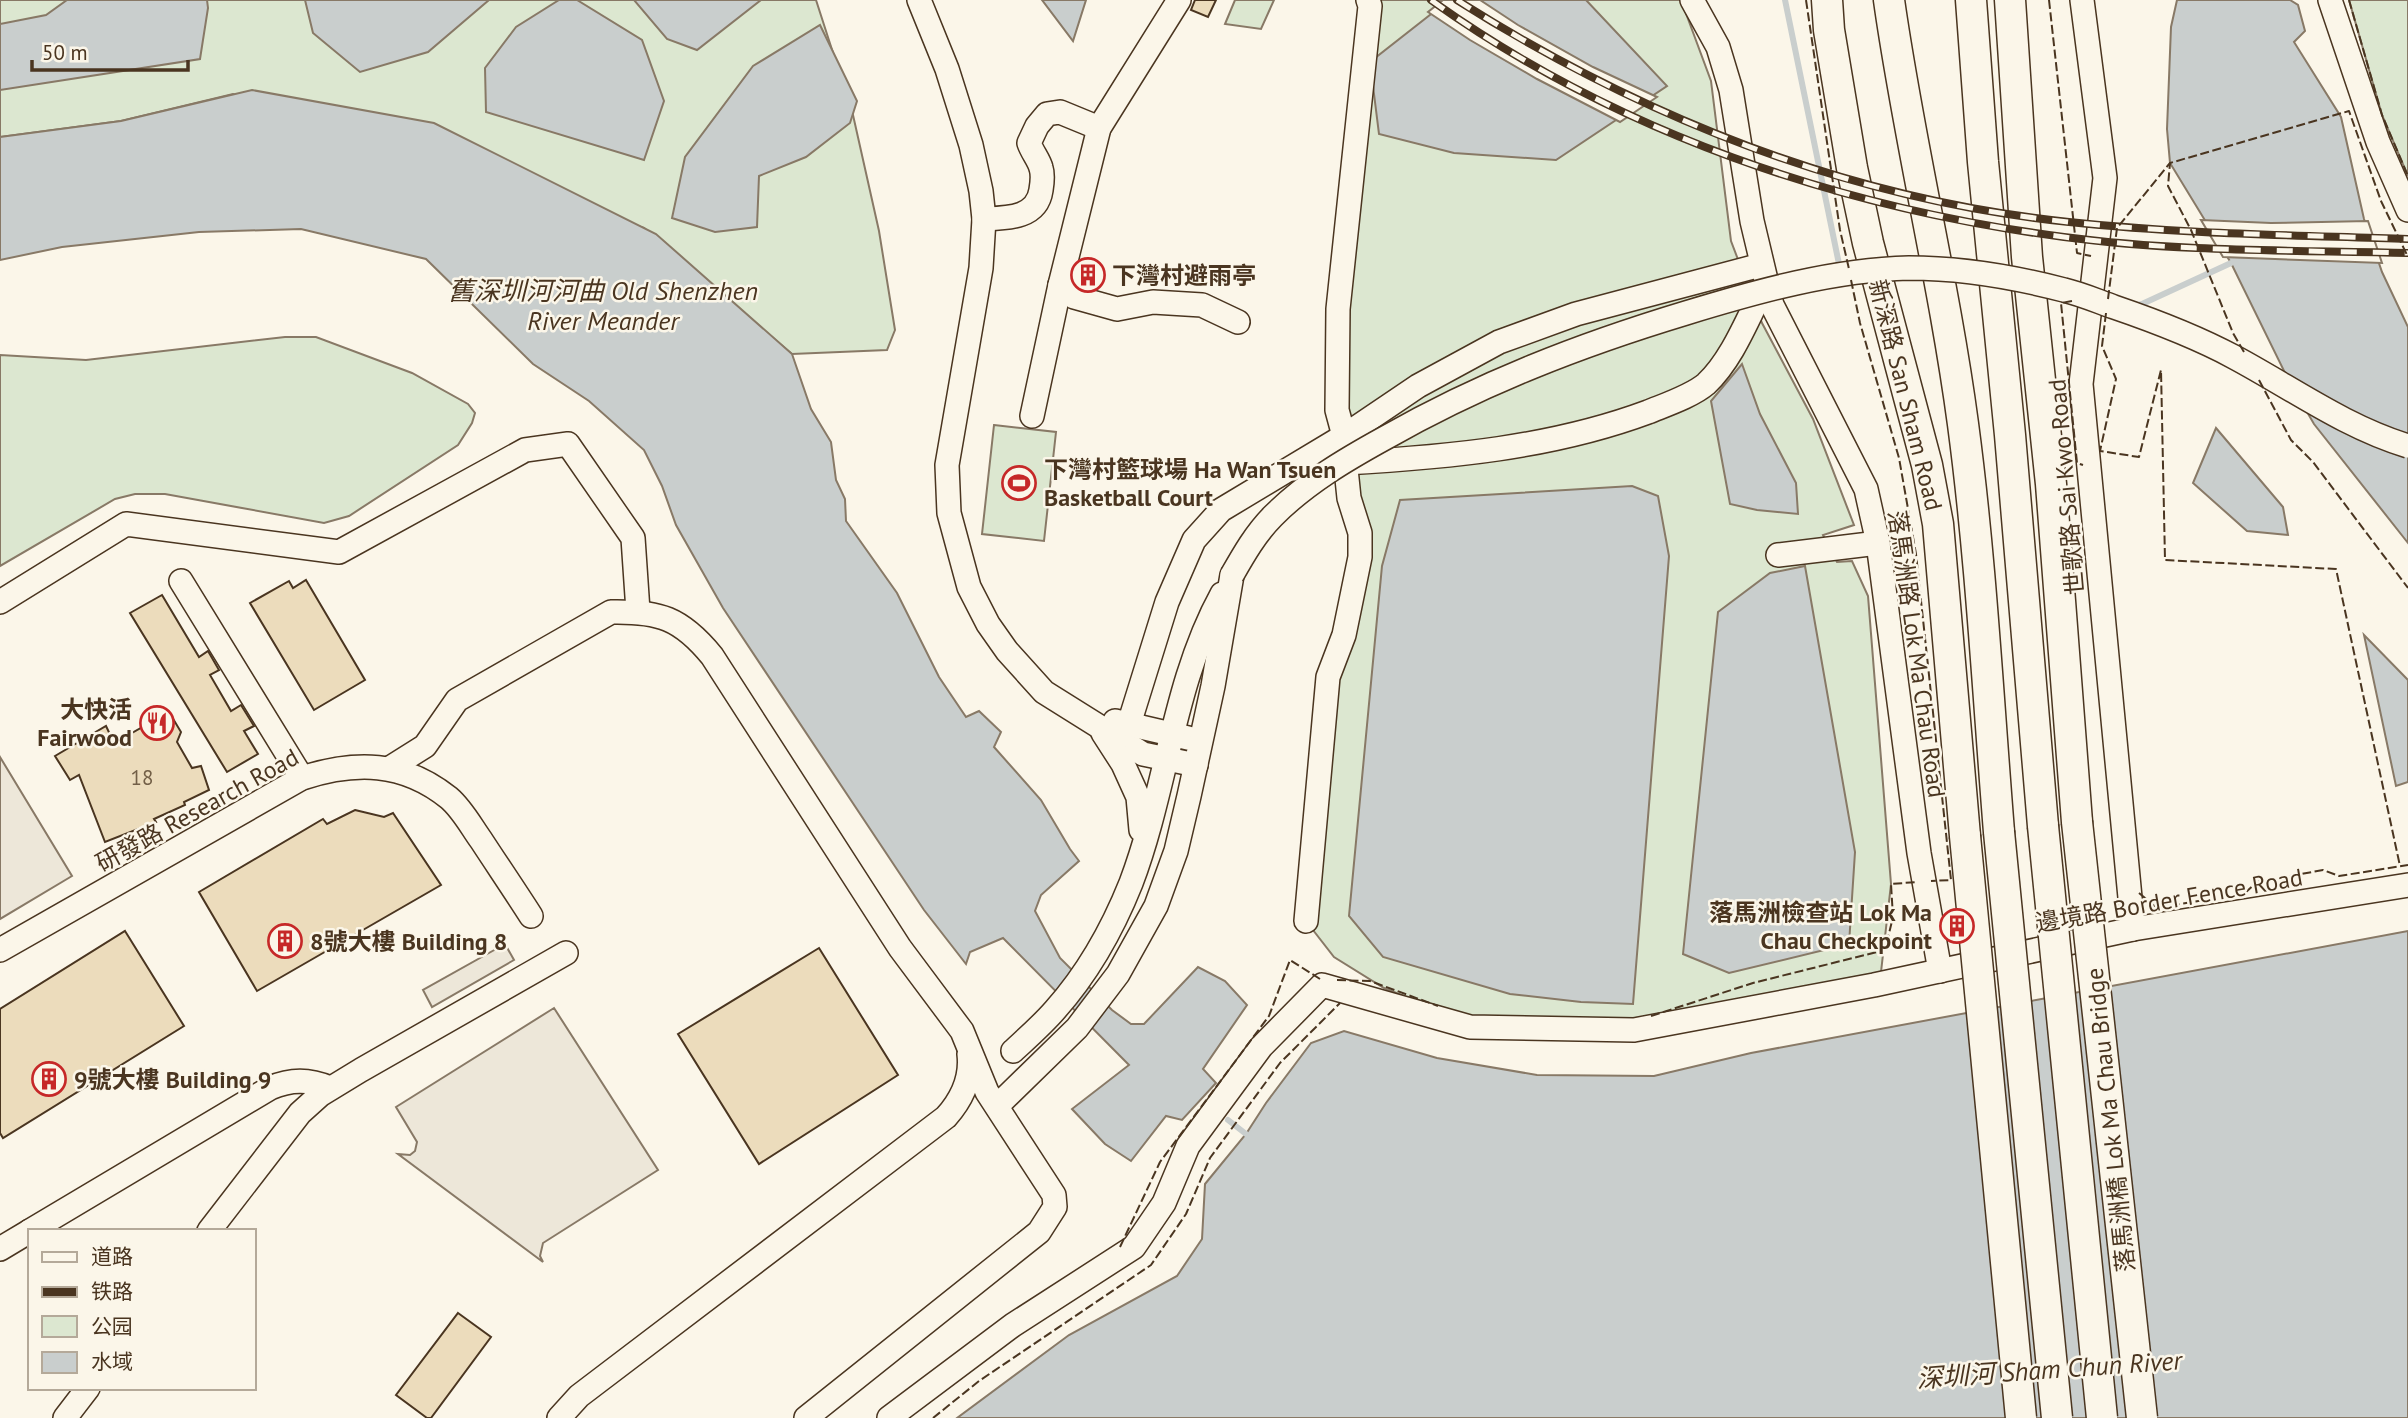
<svg xmlns="http://www.w3.org/2000/svg" width="2408" height="1418" viewBox="0 0 2408 1418" font-family="'PT Sans','Noto Sans SC',sans-serif">
	<style>
		.green { fill: #dce7d0; stroke: #887966; stroke-width: 2 }
		.parking { fill: #ede7d9; stroke: #887966; stroke-width: 2 }
		.water { fill: #c9cecd; stroke: #887966; stroke-width: 2 }
		.pier { fill: #fbf6e9; stroke: #887966; stroke-width: 2 }
		.lines { fill: none; stroke-linecap: round; stroke-linejoin: round }
		.stream { stroke: #c9cecd; stroke-width: 6 }
		.building { fill: #ecdcbc; stroke: #4a3520; stroke-width: 2 }
		.minor-casing { stroke: #4a3520; stroke-width: 26 }
		.major-casing { stroke: #4a3520; stroke-width: 33 }
		.minor { stroke: #fbf6e9; stroke-width: 23 }
		.major { stroke: #fbf6e9; stroke-width: 30 }
		.rail-casing { stroke: #4a3520; stroke-width: 8 }
		.rail { stroke: #fbf6e9; stroke-width: 5; stroke-dasharray: 16; stroke-linecap: butt }
		.minor-bridge-casing { stroke: #4a3520; stroke-width: 26; stroke-linecap: butt }
		.major-bridge-casing { stroke: #4a3520; stroke-width: 33; stroke-linecap: butt }
		.minor-bridge { stroke: #fbf6e9; stroke-width: 23 }
		.major-bridge { stroke: #fbf6e9; stroke-width: 30 }
		.fence { stroke: #4a3520; stroke-width: 2; stroke-dasharray: 9 3.5; stroke-linecap: butt }
		.labels { text-anchor: middle; dominant-baseline: central; stroke-width: 5; stroke-linejoin: round; paint-order: stroke }
		.number-label { font-size: 21px; fill: #725f47 }
		.poi-label { font-size: 24px; font-weight: bold; fill: #4a3520; stroke: #fbf6e9; text-anchor: start }
		.street-label { font-size: 24px; fill: #4a3520; stroke: #fbf6e9 }
		.water-label { font-size: 26px; font-style: italic; fill: #4a3520; stroke: #fbf6e9 }
	</style>
	<rect width="100%" height="100%" fill="#fbf6e9"/>
	<!-- green -->
	<g class="green">
		<path d="M0,0H816L853,115L879,231L895,330L887,350L792,354L644,228L233,94L121,121L0,137Z"/>
		<path d="M1235,0H1274L1261,29L1225,24Z"/>
		<path d="M1368,0H1681L1711,81L1731,241L1762,323L1813,419L1854,525L1823,535L1837,562L1852,561L1868,596L1891,884L1881,972L1752,1019L1481,1027L1384,988L1334,957L1306,921L1353,544L1337,475Z"/>
		<path d="M2349,0H2408V176L2382,115Z"/>
		<path d="M285,337H316L412,373L468,404L475,413L472,423L458,445L349,516L324,523L165,494H135L115,499L0,566V355L86,360Z"/>
		<path d="M994,425L1056,432L1044,541L982,534Z"/>
	</g>
	<!-- parking -->
	<g class="parking">
		<path d="M0,757L72,876L0,919Z"/>
		<path d="M505,944L514,960L432,1007L423,990Z"/>
		<path d="M554,1008L658,1170L543,1243L540,1256L543,1262L398,1154L410,1155L415,1151L417,1142L396,1107Z"/>
	</g>
	<!-- water -->
	<g class="water">
		<path d="M67,0H207L208,8L200,59L0,90V24L46,15Z"/>
		<path d="M305,0H489L428,52L360,72L313,33Z"/>
		<path d="M559,0H577L642,40L664,101L644,160L486,112L485,68L516,27Z"/>
		<path d="M634,0H761L697,50L667,39Z"/>
		<path d="M1042,0H1086L1073,41Z"/>
		<path d="M1449,0H1586L1667,86L1556,160L1454,153L1379,134L1370,62Z"/>
		<path d="M2177,0H2290L2298,5L2305,31L2294,42L2341,117L2364,219L2382,272L2408,327V543L2314,424L2289,381L2231,263L2170,163L2167,129L2171,27Z"/>
		<path d="M820,25L857,101L850,123L806,157L759,176L757,227L715,232L672,218L685,157L753,66Z"/>
		<path d="M252,90L434,123L656,234L792,354L811,409L831,442L836,480L845,499L846,521L897,593L939,677L966,717L979,711L1001,732L994,747L1041,800L1070,849L1079,861L1041,895L1035,911L1060,958L1112,1010L1131,1024H1144L1198,967L1225,981L1247,1005L1203,1069L1216,1083L1182,1120L1166,1116L1131,1161L1105,1144L1072,1109L1129,1065L1003,938L970,952L966,964L924,910L723,608L676,525L662,486L644,450L589,401L533,364L426,259L301,229L199,232L62,247L0,260V137L121,121Z"/>
		<path d="M1742,364L1760,414L1796,483L1798,514L1757,510L1730,504L1711,401Z"/>
		<path d="M2216,428L2283,507L2288,535L2247,531L2193,483Z"/>
		<path d="M1632,486L1658,496L1669,556L1633,1004L1581,1002L1510,994L1383,957L1349,916L1382,566L1400,500Z"/>
		<path d="M1805,566L1855,852L1849,944L1729,973L1683,954L1718,612L1770,573Z"/>
		<path d="M2364,635L2408,680V782L2396,786Z"/>
		<path d="M2408,931V1418H957L1069,1335L1177,1276L1202,1239L1205,1184L1246,1134L1266,1103L1311,1043L1344,1031L1437,1058L1537,1075L1654,1076L1751,1053Z"/>
	</g>
	<!-- pier -->
	<g class="pier">
		<path d="M1443,0H1480L1518,25L1593,67L1657,97L1620,122L1537,79L1470,40L1428,12Z"/>
		<path d="M2201,220L2271,223L2368,221L2382,263L2223,257Z"/>
	</g>
	<g class="lines">
		<!-- stream -->
		<g class="stream">
			<path d="M1785,0L1840,269"/>
			<path d="M2133,306L2142,304L2231,263"/>
			<path d="M1228,1120L1246,1134"/>
		</g>
	</g>
	<!-- building -->
	<g class="building">
		<path d="M1195,0H1216L1208,17L1191,10Z"/>
		<path d="M1083,266L1098,269L1094,284L1079,280Z"/>
		<path d="M306,580L365,680L314,710L250,603L289,581L293,588Z"/>
		<path d="M162,595L199,657L208,651L219,670L210,675L231,711L241,705L254,726L244,731L258,754L227,772L130,613Z"/>
		<path d="M169,712L181,732L177,742L192,768L201,766L209,790L184,802L185,805L154,819L156,822L105,842L79,775L70,780L55,756L106,726L114,743Z"/>
		<path d="M355,810L384,817L393,813L441,885L257,991L199,892L323,819L327,824Z"/>
		<path d="M1963,915L1965,936L1951,937L1950,916Z"/>
		<path d="M125,931L184,1026L3,1138L0,1133V1009Z"/>
		<path d="M819,948L898,1075L759,1164L678,1034Z"/>
		<path d="M458,1313L491,1337L431,1418H427L396,1395Z"/>
	</g>
	<g class="lines">
		<!-- minor casing -->
		<g class="minor-casing">
			<g id="minor">
				<path d="M919,0L947,69L971,145L981,191L984,219L981,268L947,465L949,513L969,587L988,624L1007,651L1044,692L1143,754L1196,765"/>
				<path d="M1692,0L1718,47L1731,90L1752,221L1772,305L1866,489L1878,543L1919,853L1940,971"/>
				<path d="M2082,0L2105,178L2081,384L2133,929"/>
				<path d="M2330,0L2378,142L2408,210"/>
				<path d="M984,219C1008,218 1037,218 1041,190C1042,184 1043,174 1041,168C1039,160 1032,152 1029,143L1037,126L1047,114L1060,112L1099,128"/>
				<path d="M1060,285L1074,297L1117,309L1153,302L1202,305L1238,322"/>
				<path d="M1032,416L1060,285L1099,128L1179,0"/>
				<path d="M1344,436L1337,410L1338,309L1370,6L1368,0"/>
				<path d="M1344,463C1448,457 1551,448 1648,412C1665,405 1692,396 1706,384C1733,359 1749,315 1766,283"/>
				<path d="M1778,555L1878,543"/>
				<path d="M181,581L302,778"/>
				<path d="M0,602L126,524L339,552L525,450L568,444L633,538L638,611"/>
				<path d="M1115,721L1188,738"/>
				<path d="M1129,724L1167,602L1194,540L1221,510L1344,436L1418,386L1499,342L1576,314L1761,265"/>
				<path d="M1103,733L1123,764L1138,797L1141,830"/>
				<path d="M390,768L425,746L457,700L611,612C659,611 681,618 712,656L900,948L962,1031L987,1092L1054,1195L1055,1207L1039,1232L806,1418"/>
				<path d="M1306,921L1328,677L1344,635L1360,557V533L1349,498L1346,469L1337,451"/>
				<path d="M0,950L302,778C355,761 403,761 449,798C462,809 471,826 481,840C498,866 515,891 531,916"/>
				<path d="M1013,1051C1027,1038 1042,1025 1055,1010C1088,973 1113,928 1131,883C1167,788 1173,683 1222,594"/>
				<path d="M997,1106L1077,1028L1118,974L1156,906L1176,851L1189,796L1213,686L1232,575"/>
				<path d="M30,1231L270,1088C291,1079 309,1079 330,1088"/>
				<path d="M209,1231L300,1113L320,1095L361,1070L566,953"/>
				<path d="M0,1249L30,1231"/>
				<path d="M65,1418L88,1388"/>
				<path d="M559,1418L579,1396L946,1117C962,1099 972,1079 969,1054"/>
				<path d="M889,1418L1013,1325L1134,1247L1164,1203L1188,1146L1261,1047L1322,985L1470,1027L1634,1030L1874,985L2133,929L2408,885"/>
			</g>
		</g>
		<!-- major casing -->
		<g class="major-casing">
			<g id="major">
				<path d="M1827,0L1829,30L1852,168L1868,243L1927,465L1938,524L1965,836"/>
				<path d="M1889,0C1909,142 1944,282 1963,424C1981,559 1988,696 1999,832"/>
				<path d="M1971,0L1983,162L2010,435L2043,826"/>
				<path d="M2010,0L2027,257L2051,484L2077,822"/>
			</g>
		</g>
		<!-- minor -->
		<use href="#minor" class="minor"/>
		<!-- major -->
		<use href="#major" class="major"/>
		<!-- rail casing -->
		<g class="rail-casing">
			<g id="rail">
				<path d="M1431,0C1617,133 1839,208 2064,237C2178,252 2294,250 2408,253"/>
				<path d="M1457,0C1645,119 1847,199 2069,222C2182,234 2295,235 2408,239"/>
			</g>
		</g>
		<!-- rail -->
		<use href="#rail" class="rail"/>
		<!-- minor-bridge casing -->
		<g class="minor-bridge-casing">
			<path id="minor-bridge" d="M1232,575C1244,554 1256,533 1273,516C1306,483 1345,460 1385,438C1482,383 1580,345 1686,313C1758,291 1833,270 1909,268C1962,268 2014,277 2064,290C2081,294 2097,301 2114,307C2155,321 2195,336 2234,357C2292,388 2345,427 2408,446"/>
		</g>
		<!-- major-bridge casing -->
		<g class="major-bridge-casing">
			<g id="major-bridge">
				<path d="M2077,822L2142,1418"/>
				<path d="M2043,826L2102,1418"/>
				<path d="M1999,832L2057,1418"/>
				<path d="M1965,836L2021,1418"/>
			</g>
		</g>
		<!-- minor-bridge -->
		<use href="#minor-bridge" class="minor-bridge"/>
		<!-- major-bridge -->
		<use href="#major-bridge" class="major-bridge"/>
		<!-- fence -->
		<g class="fence">
			<path d="M1806,0L1840,230L1849,269"/>
			<path d="M2049,0L2077,253L2091,256"/>
			<path d="M2349,0L2382,115L2408,176"/>
			<path d="M1851,280L1860,323L1899,458L1916,554L1951,880L1931,881"/>
			<path d="M2108,299L2117,228L2170,163"/>
			<path d="M2072,301L2061,303L2077,463L2083,465"/>
			<path d="M2106,313L2102,346L2116,379L2100,451L2139,457L2161,370L2165,560L2336,569L2400,866"/>
			<path d="M2244,352L2233,333L2191,230L2168,186L2170,163L2349,111L2381,201L2408,257"/>
			<path d="M2259,380L2291,440L2313,462L2408,588"/>
			<path d="M2139,893L2157,908L2245,893L2257,882L2323,870L2339,876L2408,865"/>
			<path d="M1337,980L1370,981L1438,1006"/>
			<path d="M1651,1016L1753,983L1885,950L1893,917L1891,884L1917,882"/>
			<path d="M1120,1247L1160,1162L1269,1016L1290,960L1320,979"/>
			<path d="M933,1418L979,1381L1151,1265L1186,1214L1210,1158L1280,1063L1340,1003"/>
		</g>
	</g>
	<!-- icons -->
	<defs>
		<g id="building-ring" transform="scale(1.75)"><circle r="9.5" fill="#fbf6e9" stroke="#c62828" stroke-width="1.5"/><path d="M-4-6H4V6H1V3H-1V6H-4ZM-2.5-4.3h1.7v1.8h-1.7ZM.8-4.3h1.7v1.8H.8ZM-2.5-1h1.7V.8h-1.7ZM.8-1h1.7V.8H.8Z" fill="#c62828"/></g>
		<g id="stadium-ring" transform="scale(1.75)"><circle r="9.5" fill="#fbf6e9" stroke="#c62828" stroke-width="1.5"/><path d="M0-5a6.5 5 0 1 0 0 10a6.5 5 0 1 0 0-10ZM-3.5-1.8h7v3.6h-7Z" fill="#c62828"/></g>
		<g id="restaurant-ring" transform="scale(1.75)"><circle r="9.5" fill="#fbf6e9" stroke="#c62828" stroke-width="1.5"/><path d="M-5-6h1v4h1v-4h1v4h1v-4h1v5L-1.5 .5V6h-2V.5L-5-1ZM5-6V6H3V1.5H1.5Q1.5-4 5-6Z" fill="#c62828"/></g>
	</defs>
	<g fill-rule="evenodd">
		<use href="#building-ring" x="1088" y="275"/>
		<use href="#stadium-ring" x="1019" y="483"/>
		<use href="#restaurant-ring" x="157" y="723"/>
		<use href="#building-ring" x="1957" y="926"/>
		<use href="#building-ring" x="285" y="941"/>
		<use href="#building-ring" x="49" y="1079"/>
	</g>
	<g class="labels">
		<!-- number labels -->
		<g class="number-label">
			<text x="142" y="777">18</text>
		</g>
		<!-- poi labels -->
		<g class="poi-label">
			<text x="1112" y="275">下灣村避雨亭</text>
			<text x="1044" y="469">下灣村籃球場 Ha Wan Tsuen<tspan x="1044" dy="28">Basketball Court</tspan></text>
			<text x="132" y="709" text-anchor="end">大快活<tspan x="132" dy="28">Fairwood</tspan></text>
			<text x="1932" y="912" text-anchor="end">落馬洲檢查站 Lok Ma<tspan x="1932" dy="28">Chau Checkpoint</tspan></text>
			<text x="310" y="941">8號大樓 Building 8</text>
			<text x="74" y="1079">9號大樓 Building 9</text>
		</g>
		<!-- street labels -->
		<g class="street-label">
			<text transform="translate(1906 395) rotate(76)">新深路 San Sham Road</text>
			<text transform="translate(2066 487) rotate(-95)">世歌路 Sai Kwo Road</text>
			<text transform="translate(1917 654) rotate(82)">落馬洲路 Lok Ma Chau Road</text>
			<text transform="translate(197 810) rotate(-29)">研發路 Research Road</text>
			<text transform="translate(2169 900) rotate(-10)">邊境路 Border Fence Road</text>
			<text transform="translate(2110 1120) rotate(-96)">落馬洲橋 Lok Ma Chau Bridge</text>
		</g>
		<!-- water labels -->
		<g class="water-label">
			<text x="603" y="290">舊深圳河河曲 Old Shenzhen<tspan x="603" dy="30">River Meander</tspan></text>
			<text transform="translate(2049 1369) rotate(-4)">深圳河 Sham Chun River</text>
		</g>
	</g>
	<!-- legend -->
	<rect x="28" y="1229" width="228" height="161" fill="#fbf6e9" stroke="#b4a999" stroke-width="2"/>
	<rect x="42" y="1252" width="35" height="10" fill="#fbf6e9" stroke="#b4a999" stroke-width="2"/>
	<text x="91" y="1264" font-size="21" fill="#4a3520">道路</text>
	<rect x="42" y="1287" width="35" height="10" fill="#4a3520" stroke="#b4a999" stroke-width="2"/>
	<text x="91" y="1299" font-size="21" fill="#4a3520">铁路</text>
	<rect x="42" y="1316" width="35" height="21" fill="#dce7d0" stroke="#b4a999" stroke-width="2"/>
	<text x="91" y="1334" font-size="21" fill="#4a3520">公园</text>
	<rect x="42" y="1352" width="35" height="21" fill="#c9cecd" stroke="#b4a999" stroke-width="2"/>
	<text x="91" y="1369" font-size="21" fill="#4a3520">水域</text>
	<!-- scale -->
	<path d="M32 60v10h156v-10" fill="none" stroke="#4a3520" stroke-width="3.5"/>
	<text x="42" y="60" font-size="21" fill="#4a3520" stroke="#fbf6e9" stroke-width="5" paint-order="stroke">50 m</text>
</svg>
